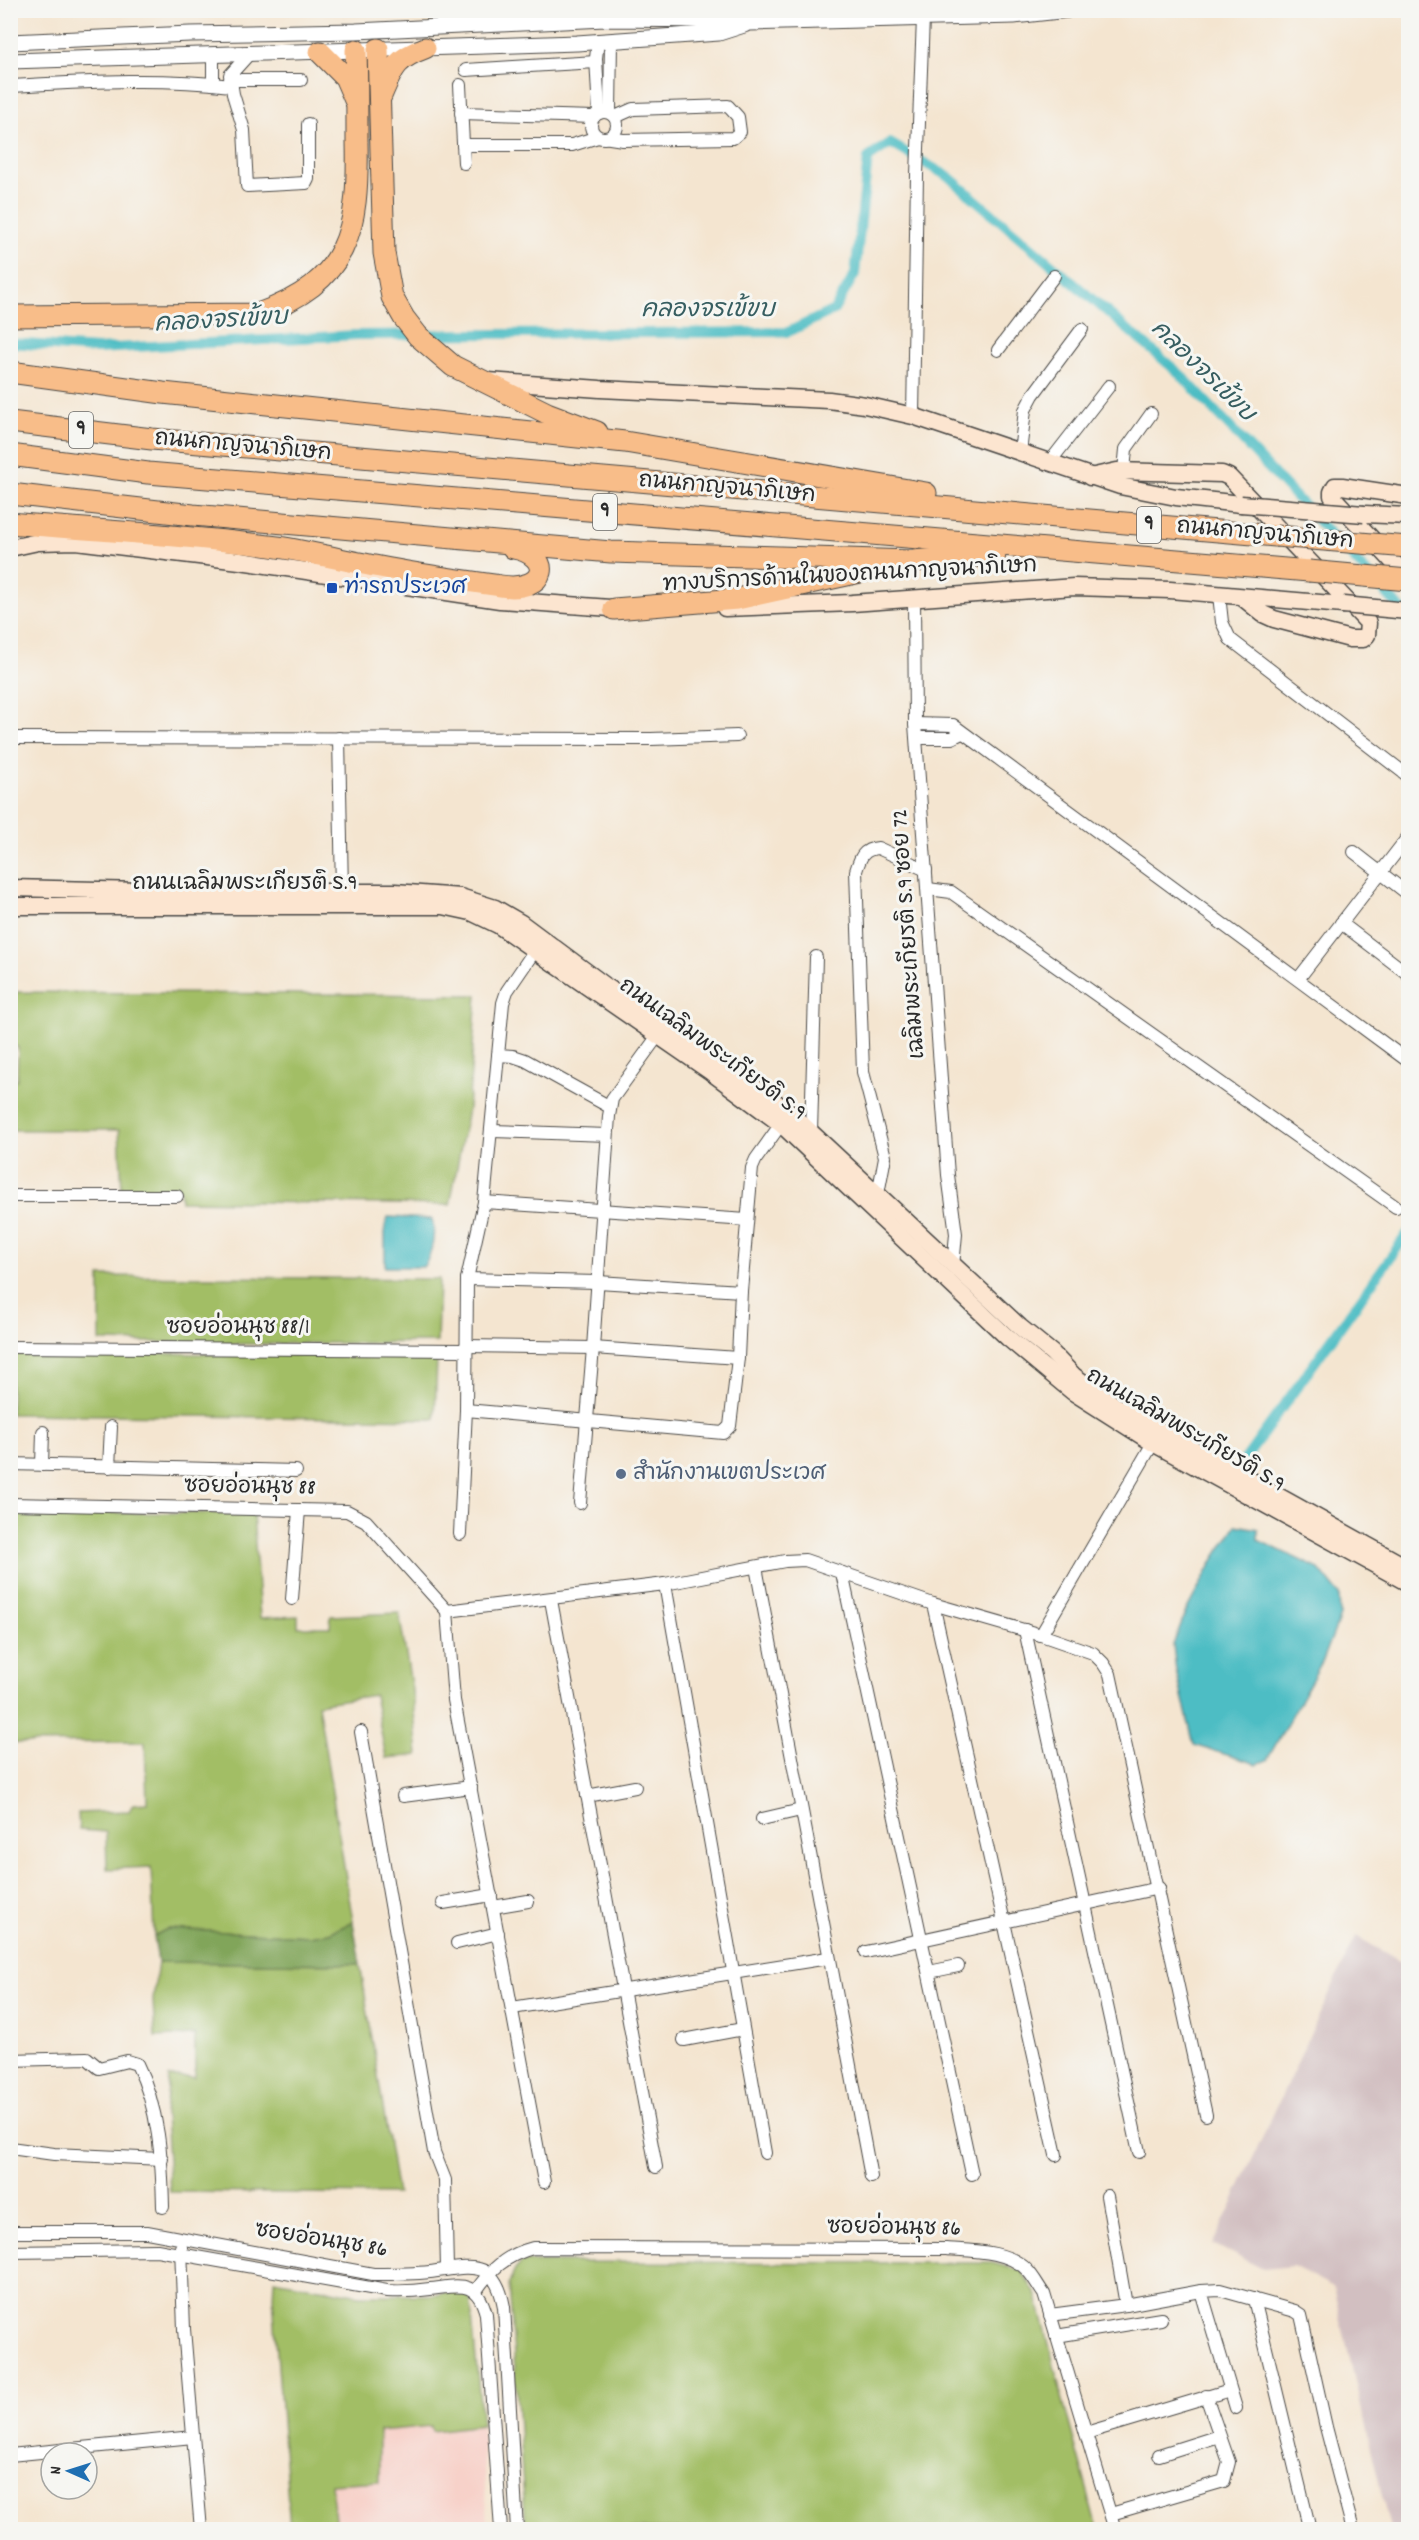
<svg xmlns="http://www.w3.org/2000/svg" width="1419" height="2540" viewBox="0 0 1419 2540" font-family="Dekko,'Playpen Sans Thai',sans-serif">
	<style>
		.built { fill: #f7d1c9 }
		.industrial { fill: #d2bfc1 }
		.green { fill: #a2be65; stroke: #667448; stroke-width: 1.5 }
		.forest { fill: #81a55a; stroke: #566842; stroke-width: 1.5 }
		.water { fill: #4ebdc4; stroke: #3c7478; stroke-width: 1.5 }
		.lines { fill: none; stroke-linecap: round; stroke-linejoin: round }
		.canal { stroke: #4ebdc4; stroke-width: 10 }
		.minor-casing { stroke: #494744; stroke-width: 14 }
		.tertiary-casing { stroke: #494744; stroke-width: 17 }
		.secondary-casing { stroke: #494744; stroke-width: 19 }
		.motorway-casing { stroke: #494744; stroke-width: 23 }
		.minor { stroke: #fff; stroke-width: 12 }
		.tertiary { stroke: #fff; stroke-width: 15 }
		.secondary { stroke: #fce5d0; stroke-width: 16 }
		.motorway { stroke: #f8bd89; stroke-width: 21 }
		.secondary-bridge-casing { stroke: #494744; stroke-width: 19; stroke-linecap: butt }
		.motorway-bridge-casing { stroke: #494744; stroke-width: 23; stroke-linecap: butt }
		.secondary-bridge { stroke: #fce5d0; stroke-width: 16 }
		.motorway-bridge { stroke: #f8bd89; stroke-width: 21 }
		.transit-dot { fill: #1a4fb4; stroke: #f6f6f2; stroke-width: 2 }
		.service-dot { fill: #5c6f8a; stroke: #f6f6f2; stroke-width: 2 }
		.labels { text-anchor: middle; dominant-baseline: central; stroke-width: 6; stroke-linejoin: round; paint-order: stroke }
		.shield { fill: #f6f6f2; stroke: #686867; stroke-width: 1.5 }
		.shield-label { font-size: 21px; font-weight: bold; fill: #2b2b2b }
		.street-label { font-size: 22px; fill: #2b2b2b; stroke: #f6f6f2 }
		.transit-label { font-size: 22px; fill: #164399; stroke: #f6f6f2; text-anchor: start }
		.service-label { font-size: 22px; fill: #4e5e75; stroke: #f6f6f2; text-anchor: start }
		.water-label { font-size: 24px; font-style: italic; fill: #375e61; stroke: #f6f6f2 }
	</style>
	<rect width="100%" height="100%" fill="#f6f6f2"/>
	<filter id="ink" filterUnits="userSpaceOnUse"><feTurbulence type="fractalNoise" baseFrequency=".0167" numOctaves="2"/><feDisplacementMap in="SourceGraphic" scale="12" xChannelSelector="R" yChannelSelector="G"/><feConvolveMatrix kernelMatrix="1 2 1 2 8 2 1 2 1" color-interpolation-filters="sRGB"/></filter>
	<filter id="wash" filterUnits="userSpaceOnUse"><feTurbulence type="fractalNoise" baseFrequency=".008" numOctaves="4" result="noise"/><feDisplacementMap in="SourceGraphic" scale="24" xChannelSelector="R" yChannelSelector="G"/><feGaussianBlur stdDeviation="1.35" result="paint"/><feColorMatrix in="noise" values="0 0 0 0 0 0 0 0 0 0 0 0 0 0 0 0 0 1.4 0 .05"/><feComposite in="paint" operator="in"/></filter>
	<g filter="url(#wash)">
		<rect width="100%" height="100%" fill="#f4e5d0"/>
		<!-- built -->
		<path class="built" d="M482,2425L487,2529H336L331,2484L379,2481V2431L432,2426L433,2431Z"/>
		<!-- industrial -->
		<path class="industrial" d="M1356,1936L1408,1966V2529H1390L1333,2287L1293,2266L1263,2269L1213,2244Z"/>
		<!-- green -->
		<g class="green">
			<path d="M11,992L477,995L468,1109L450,1205L181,1201L180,1189L122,1191L119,1130H11V1082L17,1080L18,1047L11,1046Z"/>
			<path d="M100,1276L439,1279L437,1342L249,1344L100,1341Z"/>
			<path d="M11,1352L437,1356L435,1419L11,1414Z"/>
			<path d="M10,1513H253L260,1618L298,1616V1627H330L331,1616L399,1613L412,1690L418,1755L386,1758L374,1695L318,1704L353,1922L329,1933L309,1936L167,1929L154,1936L151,1867L107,1869L106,1832L79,1830L78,1813L129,1811L133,1804L147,1803L145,1742L11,1743Z"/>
			<path d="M158,1962L360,1964L397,2194L170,2192L165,2114L169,2077H195V2035L155,2037L153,2000Z"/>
			<path d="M522,2262L992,2263L1022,2271L1037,2296L1062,2397L1098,2529H526L509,2283L515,2270Z"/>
			<path d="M274,2280L360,2295H430L457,2290L470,2295L482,2425L432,2431L431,2426L379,2431V2481L331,2484L336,2529H290L273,2298Z"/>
		</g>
		<!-- forest -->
		<path class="forest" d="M353,1922L360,1964L158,1962L154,1936L167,1929L309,1936L329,1933Z"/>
		<!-- water -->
		<g class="water">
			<path d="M388,1217L432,1219C436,1233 432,1256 423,1267H385V1226Z"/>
			<path d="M1236,1525L1258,1529V1540L1319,1569L1339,1594L1340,1616L1324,1658L1267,1760L1257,1764L1194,1745L1176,1671L1173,1645L1186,1611L1214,1559Z"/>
		</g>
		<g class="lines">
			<!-- canal -->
			<g class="canal">
				<path d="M10,343L97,349L357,335L788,332L834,310L855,274L868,158L890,143L949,177L1180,374L1402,610"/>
				<path d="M1243,1462L1408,1233"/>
			</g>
		</g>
	</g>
	<g filter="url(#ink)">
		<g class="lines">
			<!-- minor casing -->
			<g class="minor-casing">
				<g id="minor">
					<path d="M598,41L596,58L599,113"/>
					<path d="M249,54L230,75L233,94L244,130L247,186L306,183L308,179V124"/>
					<path d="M466,70L596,62"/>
					<path d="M230,80H301"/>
					<path d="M213,84V56"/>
					<path d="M460,85L464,163"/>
					<path d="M10,86C84,82 157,77 231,86"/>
					<circle cx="604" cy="125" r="13"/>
					<path d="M461,113L594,117"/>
					<path d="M610,113L611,40"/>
					<path d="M610,138L623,140L733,138L740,132L738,117L728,106L633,109L615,117"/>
					<path d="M463,145H572L598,137"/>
					<path d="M998,350L1054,276"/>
					<path d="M913,416L917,175L923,18"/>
					<path d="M1020,453L1025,410L1033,395L1082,329"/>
					<path d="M1049,463L1109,386"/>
					<path d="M1124,471L1126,449L1151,414"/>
					<path d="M1219,595L1222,622L1230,639L1408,776"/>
					<path d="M914,599L915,724L948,1175L956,1234L953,1266"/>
					<path d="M915,724L953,725L1408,1061"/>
					<path d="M10,738L651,739L737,736"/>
					<path d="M339,738L342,891"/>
					<path d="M917,738H952L962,733"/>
					<path d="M1354,852L1408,894"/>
					<path d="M928,889L951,892L1396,1207"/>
					<path d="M1341,923L1408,974"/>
					<path d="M1299,978L1408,837"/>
					<path d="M498,1055L513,1056L525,1060L610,1107"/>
					<path d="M492,1131L607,1135"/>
					<path d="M811,1132L816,957"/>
					<path d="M878,1194L885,1157L863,1072L856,871C860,858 863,849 878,848L926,870"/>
					<path d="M10,1196H177"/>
					<path d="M484,1202L747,1220"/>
					<path d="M467,1279L598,1282L741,1291"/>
					<path d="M466,1346L593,1348L738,1358"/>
					<path d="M10,1347L466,1350"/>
					<path d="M466,1410L723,1433L730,1426L738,1358L741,1291L752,1168L756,1159L781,1124"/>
					<path d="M10,1464L296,1471"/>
					<path d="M42,1465L43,1432"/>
					<path d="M109,1467L111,1427"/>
					<path d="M580,1503L593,1348L609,1116L612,1099L657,1037"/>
					<path d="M10,1504L347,1511L366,1521L447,1611"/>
					<path d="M460,1534L466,1410L467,1279L484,1202L503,1003L507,991L535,950"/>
					<path d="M756,1567L871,2177"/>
					<path d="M842,1573L972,2174"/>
					<path d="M665,1584L765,2153"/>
					<path d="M292,1599L299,1510"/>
					<path d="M551,1600L656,2167"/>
					<path d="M933,1604L1056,2155"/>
					<path d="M447,1611L665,1584L785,1561L805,1560L933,1604L1041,1635L1093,1653L1103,1663L1110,1674L1206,2115"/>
					<path d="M447,1611L454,1700L544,2182"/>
					<path d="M1025,1630L1139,2152"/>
					<path d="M1041,1635L1153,1443"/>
					<path d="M361,1732L434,2152L445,2180L447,2269"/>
					<path d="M403,1796L471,1787"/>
					<path d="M587,1796L635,1787"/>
					<path d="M762,1819L801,1810"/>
					<path d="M443,1903L491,1895"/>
					<path d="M493,1907L528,1901"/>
					<path d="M457,1943L498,1933"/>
					<path d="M866,1952L1159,1888"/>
					<path d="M929,1972L958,1966"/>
					<path d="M512,2008L828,1958"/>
					<path d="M684,2040L743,2029"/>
					<path d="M10,2060L87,2058L99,2068L127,2061L137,2064C159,2108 162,2159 163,2207"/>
					<path d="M10,2148L54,2154L162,2159"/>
					<path d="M1107,2196L1126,2305"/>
					<path d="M10,2232H147L373,2274C392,2274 411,2274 430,2272C470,2267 495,2257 504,2307L517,2530"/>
					<path d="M181,2247L184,2329L201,2530"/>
					<path d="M10,2252L157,2250L387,2291C402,2292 416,2291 430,2289C459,2286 477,2279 486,2314L501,2530"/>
					<path d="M475,2292C490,2270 506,2255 533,2248L946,2249C971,2251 1008,2250 1027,2270C1034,2277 1038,2286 1044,2294L1115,2530"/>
					<path d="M1254,2299L1310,2530"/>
					<path d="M1050,2315L1126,2305L1201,2291"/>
					<path d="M1056,2336L1161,2319"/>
					<path d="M1236,2408L1201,2291L1220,2290L1295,2311L1301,2315L1326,2427L1353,2530"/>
					<path d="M1086,2433L1230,2390"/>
					<path d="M10,2455L193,2437"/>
					<path d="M1159,2455L1219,2436"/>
					<path d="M1111,2514L1224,2481L1229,2462L1206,2396"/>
				</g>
			</g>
			<!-- tertiary casing -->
			<g class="tertiary-casing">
				<g id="tertiary">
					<path d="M10,42L190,34L356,31L605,19L722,20L750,23L1014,16L1068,10"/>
					<path d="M10,61L577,43L719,33L744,25"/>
				</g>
			</g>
			<!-- secondary casing -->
			<g class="secondary-casing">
				<g id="secondary">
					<path d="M488,381L600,389L829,400L865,405L913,416L1120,486L1176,497L1241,504"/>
					<path d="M1090,477L1117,471L1222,474L1229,477L1368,623L1367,635L1363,639H1350L1274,619L1263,614L1242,597"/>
					<path d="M1408,496L1342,486H1335L1332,492V496L1408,578"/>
					<path d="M1364,514L1408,516"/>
					<path d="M10,548L38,542L76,541L240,561L500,600L624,609"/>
					<path d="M725,608L852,603L1074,587L1170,590L1343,605"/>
					<path d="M10,888L187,892H395L460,897L495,908L521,923L607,987L703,1051L788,1111L1020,1327L1052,1353L1074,1376L1116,1406L1408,1568"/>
					<path d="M10,906H443L471,912L498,925L711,1072L781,1124L1008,1338L1073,1392L1153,1443L1408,1583"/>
				</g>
			</g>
			<!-- motorway casing -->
			<g class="motorway-casing">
				<g id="motorway">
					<path d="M378,49L384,253L392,297L404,318L418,336L453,366L547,413L597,432"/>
					<path d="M320,52L345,77L355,100"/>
					<path d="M381,96C393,68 395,59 425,48"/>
					<path d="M10,316L258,314C349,282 359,230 357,142C357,111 357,81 356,50"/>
					<path d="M10,372L163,393L625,442L926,493"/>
					<path d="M10,422L152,439L1276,536"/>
					<path d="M10,455L148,473L1309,571"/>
					<path d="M10,494L193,515L611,552L912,561L995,555"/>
					<path d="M10,523C99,531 189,535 277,547C312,552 346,561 380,567C420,575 461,580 501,586C548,593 554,555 513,548"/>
					<path d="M614,609L737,599L879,568"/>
				</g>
			</g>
			<!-- minor -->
			<use href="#minor" class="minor"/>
			<!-- tertiary -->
			<use href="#tertiary" class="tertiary"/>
			<!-- secondary -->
			<use href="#secondary" class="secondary"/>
			<!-- motorway -->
			<use href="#motorway" class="motorway"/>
			<!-- secondary-bridge casing -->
			<g class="secondary-bridge-casing">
				<g id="secondary-bridge">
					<path d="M1241,504L1364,514"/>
					<path d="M1343,605L1408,611"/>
				</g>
			</g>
			<!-- motorway-bridge casing -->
			<g class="motorway-bridge-casing">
				<g id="motorway-bridge">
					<path d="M1276,536L1408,547"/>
					<path d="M1309,571L1408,580"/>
				</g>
			</g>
			<!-- secondary-bridge -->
			<use href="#secondary-bridge" class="secondary-bridge"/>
			<!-- motorway-bridge -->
			<use href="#motorway-bridge" class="motorway-bridge"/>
		</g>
	</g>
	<!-- markers -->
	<rect class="transit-dot" x="326" y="582" width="12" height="12" rx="3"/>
	<circle class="service-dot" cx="621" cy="1474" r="6"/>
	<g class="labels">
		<!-- shield labels -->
		<g class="shield">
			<rect x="69" y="412" width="24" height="36" rx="4.5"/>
			<rect x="593" y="494" width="24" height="36" rx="4.5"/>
			<rect x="1137" y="507" width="24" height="36" rx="4.5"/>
		</g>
		<g class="shield-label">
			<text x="81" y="430">9</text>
			<text x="605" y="512">9</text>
			<text x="1149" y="525">9</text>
		</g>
		<!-- street labels -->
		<g class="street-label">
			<text transform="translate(243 447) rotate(5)">ถนนกาญจนาภิเษก</text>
			<text transform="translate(727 489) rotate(5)">ถนนกาญจนาภิเษก</text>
			<text transform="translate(1265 535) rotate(5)">ถนนกาญจนาภิเษก</text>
			<text transform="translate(850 576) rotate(-3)">ทางบริการด้านในของถนนกาญจนาภิเษก</text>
			<text x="245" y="884">ถนนเฉลิมพระเกียรติ ร.9</text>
			<text transform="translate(910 934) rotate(-94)">เฉลิมพระเกียรติ ร.9 ซอย 72</text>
			<text transform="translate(712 1050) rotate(36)">ถนนเฉลิมพระเกียรติ ร.9</text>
			<text x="238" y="1328">ซอยอ่อนนุช 88/1</text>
			<text transform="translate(1185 1431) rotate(30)">ถนนเฉลิมพระเกียรติ ร.9</text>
			<text transform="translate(250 1488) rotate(1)">ซอยอ่อนนุช 88</text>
			<text transform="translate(894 2229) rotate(1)">ซอยอ่อนนุช 86</text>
			<text transform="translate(321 2241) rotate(9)">ซอยอ่อนนุช 86</text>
		</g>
		<!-- transit labels -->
		<g class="transit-label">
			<text x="344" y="588">ท่ารถประเวศ</text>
		</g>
		<!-- service labels -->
		<g class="service-label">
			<text x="633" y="1474">สำนักงานเขตประเวศ</text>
		</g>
		<!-- water labels -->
		<g class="water-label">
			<text x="708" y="311">คลองจรเข้ขบ</text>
			<text transform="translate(221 322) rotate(-3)">คลองจรเข้ขบ</text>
			<text transform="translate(1202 372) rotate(44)">คลองจรเข้ขบ</text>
		</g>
	</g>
	<!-- margin -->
	<rect width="1419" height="2540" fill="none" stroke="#f6f6f2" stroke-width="36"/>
	<!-- north arrow -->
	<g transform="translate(69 2471) rotate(273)"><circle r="28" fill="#f6f6f2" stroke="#a5a5a2" stroke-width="1.5"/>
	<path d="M0-4.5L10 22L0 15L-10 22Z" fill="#1f6fb2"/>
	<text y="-9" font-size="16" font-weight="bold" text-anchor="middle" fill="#2b2b2b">N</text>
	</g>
</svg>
